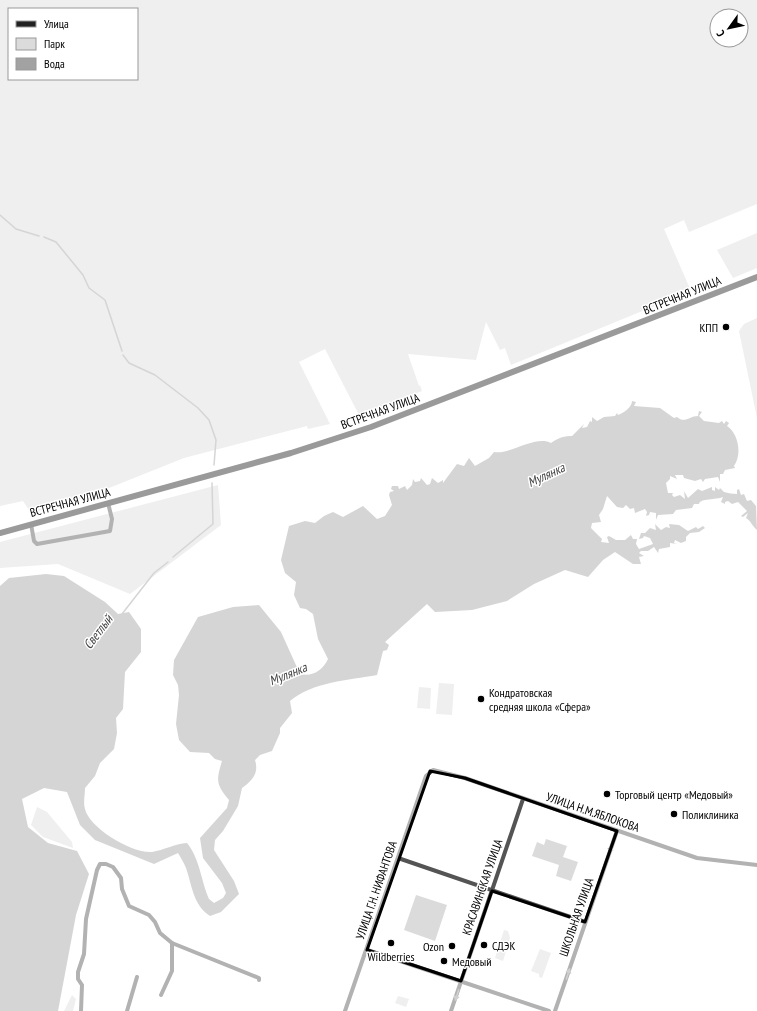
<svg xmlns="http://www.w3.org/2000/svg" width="757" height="1011" viewBox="0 0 757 1011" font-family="'PT Sans Narrow',sans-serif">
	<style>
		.green { fill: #dbdbdb; fill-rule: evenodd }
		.water { fill: #a2a2a2 }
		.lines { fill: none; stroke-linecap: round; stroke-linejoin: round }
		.stream { stroke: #a2a2a2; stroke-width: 1.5 }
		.minor { stroke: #545454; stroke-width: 4 }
		.secondary { stroke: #212121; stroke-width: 6 }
		.oneway { fill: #989898 }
		.marked { fill: none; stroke: #000; stroke-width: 3; stroke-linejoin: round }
		.poi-dot { fill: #000; stroke: #fff; stroke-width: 1.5 }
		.labels { text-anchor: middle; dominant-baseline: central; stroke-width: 3; stroke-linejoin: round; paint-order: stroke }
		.street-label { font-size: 12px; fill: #000; stroke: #fff }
		.poi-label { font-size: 12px; fill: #000; stroke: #fff; text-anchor: start }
		.water-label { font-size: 13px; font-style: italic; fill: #434343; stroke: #fff }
	</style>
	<rect width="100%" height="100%" fill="#fff"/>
	<!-- green -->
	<g class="green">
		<path d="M0,0H757V204L689,232L684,220L664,229L691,291L511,365L505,348L500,350L486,322L476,360L408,354L419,386L420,385L422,391L359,415L325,349L299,362L330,424L308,429L307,426L184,458L84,498L31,513L23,501L0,506ZM9,9H137V79H9ZM717,16H741V40H717Z"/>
		<path d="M757,233V268L733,278L717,250Z"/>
		<path d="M757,318V418L739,331L744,324Z"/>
		<path d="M218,485L221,525L130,594L58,564L0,568V542Z"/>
		<path d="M439,683L454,684L452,715L436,714Z"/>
		<path d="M419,687L431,688L430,709L417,708Z"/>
		<path d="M37,807L47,812L72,842L73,848L43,837L31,825Z"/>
		<path d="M546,839L567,846L563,857L578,862L571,881L556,876L559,865L532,856L537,842L544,845Z"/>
		<path d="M416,895L447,905L435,941L404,930Z"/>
		<path d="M504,930L508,931L510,938L503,961L495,958Z"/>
		<path d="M540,949L551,953L542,978L539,977V974L531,971Z"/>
		<path d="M72,995L76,999L73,1011H64Z"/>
		<path d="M398,996L409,999L406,1007L395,1003Z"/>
	</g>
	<!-- water -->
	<path class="water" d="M632,401L636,402L634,406L660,408L674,418L677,417C685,424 689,416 698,416L699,411L702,412L699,416L704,421L719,423L722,421L724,424L726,421L729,423L727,426C739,434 742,455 734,466L735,468L725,470L723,474H720V482L718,477L705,479L703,482L701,479L695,481L684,478L683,475H675L677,479L670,476V479L666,483L668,493H673L672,495L674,497L680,495L685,499L684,491L688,498L698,489L702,491L712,487V490L715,491V487L719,490L720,488L724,492C728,493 733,494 737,494V490L739,489L741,495L744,494L747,501L751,500L756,506L757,530C752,526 751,521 746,518L748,513L743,517L741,516L747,511L738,502L732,504L728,501L725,502V504L721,502L723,497C716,500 700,498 699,504H694L692,508L676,510L673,514L658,515L656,520V513L650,512L649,515L646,516L647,512L645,509L635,513L634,508L630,509L626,505L623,508L617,507L607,496L603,509L599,515L601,522L592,523L591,528L602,539L601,542L609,543L607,537L609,536L616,540H625L631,535L633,539H637L636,544L639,549L653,544L650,538L644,536L643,538L639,539L641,533H645L650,528L656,530L655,524L661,530L666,527L670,528L669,524L679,525L688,531L696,527L698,529L703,526L705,528L699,532L690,533L686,537V541L681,543L675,540L674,543L677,544L670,543V547L659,549L658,553L654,547L648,551H641L639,553L644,556L639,557L641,564H633L615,552L603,560L588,577L565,570L534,584L507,601L472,610L435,612L427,604L385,642L389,645L387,650L383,651L377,675C349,680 312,682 290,701L292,713L280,728V733L272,751L260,755L255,760C259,773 253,780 242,788L238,806L223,831L215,840L214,850L234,881L239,894L221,912L210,916C193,905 192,885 186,868C184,863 181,858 178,853L154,864L95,840L80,825L67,792L44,788L22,799L28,827L48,843L77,851L89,874L76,915L58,1011H0V586L9,578L46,574L64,576L105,602L118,614L129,612L141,629V652L125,672L123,709L116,718L117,733L114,749L100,763L95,776L85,788C85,795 83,803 85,809C89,828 133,854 152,852C164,850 174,844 187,843C200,859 201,881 209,899L214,903L223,898L226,893L222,883L203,858L200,838L227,808L229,800C216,784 216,781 222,761L215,759L209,753L190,752L179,740L176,724L179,695L178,685L173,675L174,660L198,617L233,607L259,605L281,632L300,674C313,677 323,670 328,659L318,639L313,614L306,609L300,608L294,595L296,582L285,573L281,560L289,526L305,521L315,523L324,516L333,512L343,517L363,506L377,519L385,516L392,505L389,495L390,492L394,491L391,489L392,486H398L399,489L405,486L407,490L412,485L413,479L415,482L420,481L421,478L427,485L430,484L432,478L438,483L443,480V483L457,464L464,466L469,458L475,466L489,458L494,452C510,455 535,435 551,443C559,437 565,436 572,436L584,424L582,428L587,427L590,421L592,422V417L597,421L604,417L615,416L617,413L618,415C624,413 632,407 632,401Z"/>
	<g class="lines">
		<!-- stream -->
		<g class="stream">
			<path d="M0,215L16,229L39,236"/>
			<path d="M44,237L56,242L83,275L89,288L105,300L122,351"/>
			<path d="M123,355L129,363L155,375L198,408L209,420L216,440L214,465"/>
			<path d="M173,557L213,524L212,483"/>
			<path d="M122,614L154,573L168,562"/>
		</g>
		<!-- minor -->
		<g class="minor">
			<path d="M31,524L34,541L37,544L110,531L112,519L108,503"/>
			<path d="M398,858L585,922"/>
			<path d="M367,950L549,1011"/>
			<path d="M161,995L172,971V943"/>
			<path d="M81,1011L82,985L78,979V972L84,954L86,919L97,870L100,864H106L113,867L121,878L122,889L129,906L149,915L155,922L160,933L172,943L259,978V980"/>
			<path d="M127,1011L137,977"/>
			<path d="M345,1011L426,776L433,770L465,778L697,858L757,865"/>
			<path d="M451,1011L523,799"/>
			<path d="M555,1011L617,831"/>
		</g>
		<!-- secondary -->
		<path class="secondary" d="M0,533L291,453L371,427L757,277"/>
	</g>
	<!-- one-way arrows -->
	<defs><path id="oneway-solid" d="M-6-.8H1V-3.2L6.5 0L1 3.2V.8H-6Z"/></defs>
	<g class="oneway">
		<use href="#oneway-solid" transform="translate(610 851) rotate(-71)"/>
		<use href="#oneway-solid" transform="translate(568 974) rotate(-72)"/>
		<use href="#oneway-solid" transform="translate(457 995) rotate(108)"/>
	</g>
	<!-- marked area -->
	<path d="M0 0H757V1011H0ZM430,771L465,778L617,831L585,922L492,891L461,981L367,950Z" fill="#fff" fill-opacity=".55" fill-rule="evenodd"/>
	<path class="marked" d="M430,771L465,778L617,831L585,922L492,891L461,981L367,950Z"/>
	<!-- markers -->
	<g class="poi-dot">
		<circle cx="726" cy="327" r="4"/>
		<circle cx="481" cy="699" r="4"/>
		<circle cx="607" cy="794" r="4"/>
		<circle cx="674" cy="814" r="4"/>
		<circle cx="391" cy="943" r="4"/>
		<circle cx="484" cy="945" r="4"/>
		<circle cx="452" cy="946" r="4"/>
		<circle cx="444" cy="961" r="4"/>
	</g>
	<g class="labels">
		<!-- street labels -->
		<g class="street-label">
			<text transform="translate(682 295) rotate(-22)">ВСТРЕЧНАЯ УЛИЦА</text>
			<text transform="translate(380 411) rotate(-20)">ВСТРЕЧНАЯ УЛИЦА</text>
			<text transform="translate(70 502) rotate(-15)">ВСТРЕЧНАЯ УЛИЦА</text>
			<text transform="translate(593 812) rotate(19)">УЛИЦА Н.М.ЯБЛОКОВА</text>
			<text transform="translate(482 887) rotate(-71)">КРАСАВИНСКАЯ УЛИЦА</text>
			<text transform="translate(376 890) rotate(-71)">УЛИЦА Г.Н. НИФАНТОВА</text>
			<text transform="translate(576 917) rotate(-71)">ШКОЛЬНАЯ УЛИЦА</text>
		</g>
		<!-- poi labels -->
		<g class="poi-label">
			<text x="718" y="327" text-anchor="end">КПП</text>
			<text x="489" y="692">Кондратовская<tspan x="489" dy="14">средняя школа «Сфера»</tspan></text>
			<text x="615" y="794">Торговый центр «Медовый»</text>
			<text x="682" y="814">Поликлиника</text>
			<text x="492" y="945">СДЭК</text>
			<text x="444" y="946" text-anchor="end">Ozon</text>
			<text x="391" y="956" text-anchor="middle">Wildberries</text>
			<text x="452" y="961">Медовый</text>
		</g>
		<!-- water labels -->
		<g class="water-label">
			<text transform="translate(546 475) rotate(-25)">Мулянка</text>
			<text transform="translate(98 632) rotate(-53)">Светлый</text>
			<text transform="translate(288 674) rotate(-22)">Мулянка</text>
		</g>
	</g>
	<!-- legend -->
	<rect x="8" y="8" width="130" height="72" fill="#ffffff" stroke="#999999"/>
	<rect x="16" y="21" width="20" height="6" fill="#212121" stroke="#999999"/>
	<text x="44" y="28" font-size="12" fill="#000000">Улица</text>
	<rect x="16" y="38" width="20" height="12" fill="#dbdbdb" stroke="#999999"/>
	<text x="44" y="48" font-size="12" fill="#000000">Парк</text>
	<rect x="16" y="58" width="20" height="12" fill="#a2a2a2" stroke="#999999"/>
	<text x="44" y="68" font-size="12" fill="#000000">Вода</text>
	<!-- north arrow -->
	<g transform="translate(729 28) rotate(237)"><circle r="19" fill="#ffffff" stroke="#999999"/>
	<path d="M0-3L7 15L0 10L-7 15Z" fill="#000000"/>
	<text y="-6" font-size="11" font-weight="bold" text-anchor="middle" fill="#000000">С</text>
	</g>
</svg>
